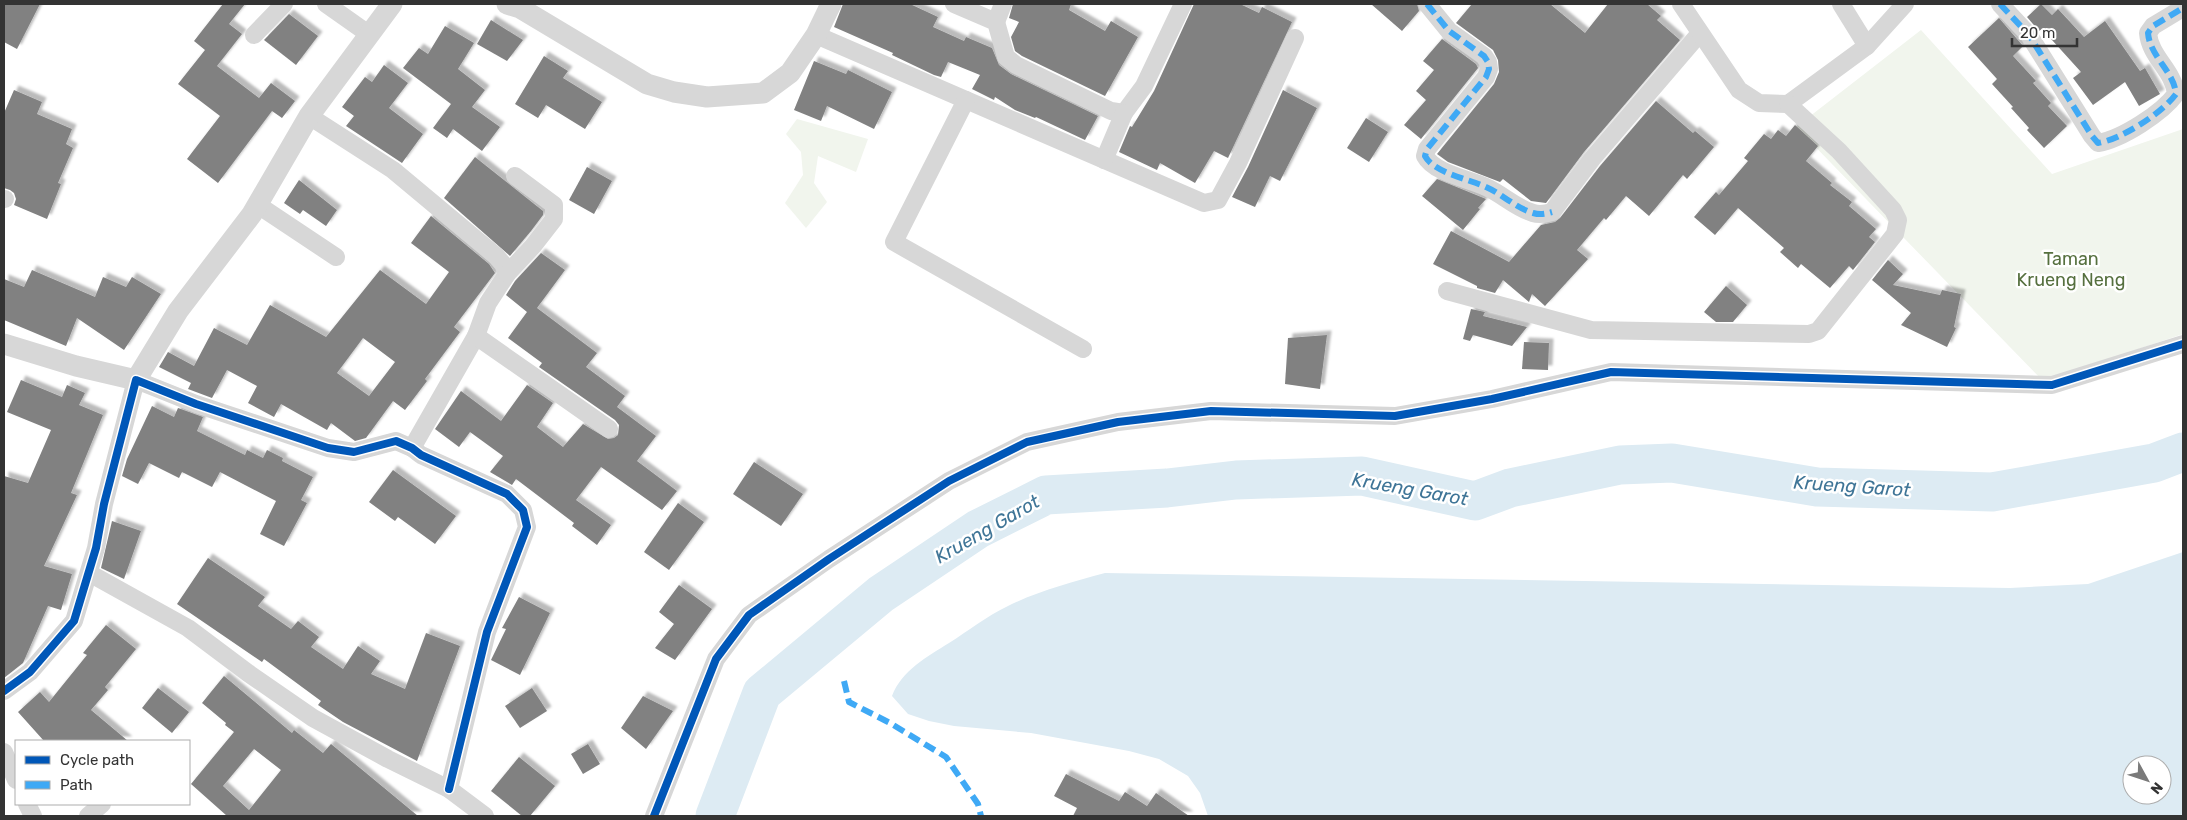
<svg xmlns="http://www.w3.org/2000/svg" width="2187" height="820" viewBox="0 0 2187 820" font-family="Rubik,sans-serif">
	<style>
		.green { fill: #f1f5ed }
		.water { fill: #ddebf3; fill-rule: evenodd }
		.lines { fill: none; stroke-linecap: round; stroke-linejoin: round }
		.river { stroke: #ddebf3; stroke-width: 39 }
		.building { fill: #818181; fill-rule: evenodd; filter: url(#shadow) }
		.minor { stroke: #d7d7d7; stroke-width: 18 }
		.tertiary { stroke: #d7d7d7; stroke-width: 21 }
		.quiet { stroke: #3fa9f5; stroke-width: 6; stroke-dasharray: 12 6; stroke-linecap: butt }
		.cycleway-casing { stroke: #fff; stroke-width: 11 }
		.cycleway { stroke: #0057b8; stroke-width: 8 }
		.labels { text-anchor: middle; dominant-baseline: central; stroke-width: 5; stroke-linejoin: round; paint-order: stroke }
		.park-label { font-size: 18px; fill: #56703f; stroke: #fff }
		.water-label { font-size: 19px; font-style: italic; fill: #3f7597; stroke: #fff }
	</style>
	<defs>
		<filter id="shadow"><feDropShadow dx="4.5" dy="-4.5" stdDeviation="1" flood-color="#0004"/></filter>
	</defs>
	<rect width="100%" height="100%" fill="#fff"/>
	<!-- green -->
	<g class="green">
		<path d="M1921,30L2052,174L2183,129V334L2043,381L1796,127Z"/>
		<path d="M797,119L868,139L856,172L818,156L814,183L827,202L806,228L785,203L803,175L801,152L786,134Z"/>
	</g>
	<!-- water -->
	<path class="water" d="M2183,552V816H1208L1200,793L1188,776L1159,759L1129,751L1031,733L954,726L929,721L908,714L892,696C902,670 927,657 949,643C968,631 987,616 1008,606C1038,591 1072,582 1105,573L2010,588L2088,584ZM2132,765H2162V795H2132Z"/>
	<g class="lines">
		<!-- river -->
		<path class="river" d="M715,816L762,693L881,594L978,529L1046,495L1167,488L1236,480L1362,476L1475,501L1510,488L1620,465L1672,463L1817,487L1992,492L2154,463L2183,452"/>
	</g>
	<!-- building -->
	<g class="building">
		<path d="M4,4H40L17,49L4,42Z"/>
		<path d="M223,4H245L229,24L242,34L217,66L259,98L271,83L295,101L282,118L272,111L218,183L187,159L220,116L178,84L205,50L194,41Z"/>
		<path d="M843,4H910L938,17L933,27L964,41L966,37L992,48L999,65L1011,74L1098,116L1085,140L1036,117L1035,118L1015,110L995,97L994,100L972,89L980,75L948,62L941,77L934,75L892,55L893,53L834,27Z"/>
		<path d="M1013,4H1071L1069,10L1105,31L1111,21L1138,37L1105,96L1022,56L1015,51L1011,37L1019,22L1009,18Z"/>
		<path d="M1194,4H1240L1259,13L1262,7L1292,22L1228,158L1214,151L1195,183L1160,163L1157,170L1119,152L1130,126L1132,127L1154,91Z"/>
		<path d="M1371,4H1417L1419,11L1402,31Z"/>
		<path d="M1472,4H1550L1585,33L1608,4H1647L1661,16L1657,20L1680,40L1584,152L1546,203L1531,201L1503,179L1500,182L1448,162L1437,154L1494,84L1499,72L1498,60L1493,50L1456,23Z"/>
		<path d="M2041,4L2052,15L2058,9L2084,37L2105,21L2140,71L2145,68L2160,94L2139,106L2125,82L2093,105L2073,78L2081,72L2042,29L2039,31L2027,17Z"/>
		<path d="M289,14L318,36L296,65L264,40Z"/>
		<path d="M1999,18L2023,46L2013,56L2036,81L2033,83L2051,103L2048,106L2067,126L2044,148L2027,130L2029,128L2011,108L2013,107L1992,84L1997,79L1968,47Z"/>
		<path d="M491,20L523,40L507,61L477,44Z"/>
		<path d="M445,26L474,43L458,69L485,90L472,107L500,127L482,151L453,129L447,138L433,128L451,104L403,68L419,48L428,54Z"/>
		<path d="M1442,39L1476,64L1478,68L1421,139L1404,125L1426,100L1416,91L1434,70L1423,61Z"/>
		<path d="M544,56L568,71L563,78L602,102L585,129L546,105L538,118L515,104Z"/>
		<path d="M814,61L846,74L848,70L892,92L874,129L827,106L821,121L794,110Z"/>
		<path d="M384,65L408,83L389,108L423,134L402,163L346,126L354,116L342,107L365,77L372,82Z"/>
		<path d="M14,90L42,102L37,114L72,129L66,144L73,148L58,183L61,184L47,219L14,205L16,199L14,193L10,190L4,188V113Z"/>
		<path d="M1283,90L1317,108L1280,181L1270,176L1255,207L1232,197L1248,167Z"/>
		<path d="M1656,101L1693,133L1695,131L1714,147L1687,179L1683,175L1649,216L1626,196L1606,220L1604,218L1577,250L1588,259L1545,306L1532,294L1529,302L1503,280L1495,293L1477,288V286L1433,264L1451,231L1509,262L1541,225L1555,222L1560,218L1600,166Z"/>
		<path d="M1366,118L1388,132L1369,162L1347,148Z"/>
		<path d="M1795,125L1818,146L1806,161L1832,183L1830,185L1852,202L1849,206L1876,229L1869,237L1875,242L1853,270L1849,266L1830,288L1801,264L1798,268L1780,252L1784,248L1738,208L1715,235L1694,217L1716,192L1719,195L1748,161L1744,158L1764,134L1771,139L1778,130L1786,136Z"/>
		<path d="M475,157L543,211V215L531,231L510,256L444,198Z"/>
		<path d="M587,167L612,181L594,214L569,200Z"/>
		<path d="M1437,179L1486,199L1478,208L1480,209L1463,230L1422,196Z"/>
		<path d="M299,180L337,210L326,226L303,210L300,214L284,203Z"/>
		<path d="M431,216L489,264L495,273L454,327L460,332L425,379L427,381L405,410L393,401L366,438L355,441L331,423L327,430L281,404L274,417L248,403L257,386L227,370L212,398L188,389L191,383L159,367L168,352L194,366L214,328L247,345L270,305L326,337L380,270L426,304L449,272L411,243ZM363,338L395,362L369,396L337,373Z"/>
		<path d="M541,253L565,270L537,308L597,353L586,367L625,396L617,407L656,436L637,461L677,491L662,510L601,467L576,500L611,525L597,545L572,526L574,523L516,479L512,485L490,472L503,456L470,432L459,447L435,429L461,391L501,421L527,385L553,403L537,427L563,447L583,424L608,439L614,438L618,435L619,425L615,420L539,367L542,363L508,338L527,312L506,295L515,281Z"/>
		<path d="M1888,260L1903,274L1893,285L1940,295L1942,290L1961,294L1954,327L1956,328L1947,347L1901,325L1911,313L1872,280Z"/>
		<path d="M32,270L95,297L103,277L126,287L132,277L161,294L124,350L77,318L66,346L4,320V279L24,287Z"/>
		<path d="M1726,286L1747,305L1733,322H1716L1704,312Z"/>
		<path d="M1471,309L1485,312L1483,316L1527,327L1512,346L1473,335L1470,341L1463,339Z"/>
		<path d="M1327,335L1320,389L1285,384L1288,338Z"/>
		<path d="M1524,342L1549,343L1548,370L1522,369Z"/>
		<path d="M21,380L62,397L67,385L85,393L79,405L103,415L71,493L77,495L44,566L72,574L61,610L48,606L23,663L4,678V476L28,483L51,430L7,412Z"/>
		<path d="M152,406L174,417L178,408L203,417L197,431L245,455L247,450L263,458L267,450L283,458L282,461L313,477L301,500L307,503L284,546L260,534L276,501L220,472L212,487L182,472L179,478L149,463L138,484L122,476L127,459Z"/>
		<path d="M754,462L803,494L781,526L733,494Z"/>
		<path d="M393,470L456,516L435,544L398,517L395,521L369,502Z"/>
		<path d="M678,503L704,522L669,570L644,552Z"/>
		<path d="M112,521L141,531L124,579L101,568Z"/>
		<path d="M208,558L265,597L258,606L291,629L298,621L319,637L311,647L343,669L358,646L380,661L371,674L405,689L426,633L460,646L417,761L343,722L318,705L321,701L264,659L262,662L177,604Z"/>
		<path d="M679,585L712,609L675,660L655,648L674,624L659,612Z"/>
		<path d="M519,597L550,613L520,675L491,660L506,629L502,628Z"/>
		<path d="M106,625L136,649L105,687L108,690L91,710L128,741H44L18,712L40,692L49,702L87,655L83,653Z"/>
		<path d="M224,676L292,733L294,730L323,753L331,744L418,816H227L191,784L234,732L225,725L226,723L202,703ZM254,749L281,770L249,810L223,786Z"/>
		<path d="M158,688L189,712L172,733L142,708Z"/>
		<path d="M532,688L547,711L520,728L505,706Z"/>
		<path d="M643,696L673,711L646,749L621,728Z"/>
		<path d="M588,744L600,764L583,774L571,754Z"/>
		<path d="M519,757L555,786L530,816H522L491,791Z"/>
		<path d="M1066,774L1119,801L1125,792L1147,806L1156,793L1189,816H1073L1077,808L1054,796Z"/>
	</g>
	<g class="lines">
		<!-- minor -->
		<g class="minor">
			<path d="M326,4L370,35"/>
			<path d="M954,4L996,22L1006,57L1016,65L1111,111L1124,113L1144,86L1183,4"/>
			<path d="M1427,4L1449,31L1484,56L1488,62L1489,69L1486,77L1427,149L1425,156C1434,173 1469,179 1486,187C1502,194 1516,208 1533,213C1540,215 1545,214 1552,212L1592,159L1700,33"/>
			<path d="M1681,4L1739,90L1759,103L1788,104L1867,46L1905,4"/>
			<path d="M1841,4L1867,46"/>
			<path d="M2000,4L2029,35L2092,136L2098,143C2122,139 2162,113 2176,94C2174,71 2150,57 2148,33L2153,26L2183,8"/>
			<path d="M996,22L1003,4"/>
			<path d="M254,35L284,4"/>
			<path d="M816,35L1204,203L1218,200L1238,163L1295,38"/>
			<path d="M966,100L894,242L1083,349"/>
			<path d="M309,116L393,170L496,256L503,264L507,274L488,303L476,336L412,448"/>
			<path d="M1104,160L1124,113"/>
			<path d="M4,199H5"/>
			<path d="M258,205L336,257"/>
			<path d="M507,274L533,246L554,219V205L515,176"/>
			<path d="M1447,291L1591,330L1809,334L1818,331L1895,234L1898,220L1893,210L1839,151L1788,104"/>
			<path d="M476,336L609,429"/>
			<path d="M89,573L188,628L248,673L313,718L388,759L449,789L485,816"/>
			<path d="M4,691L30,672L74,621L96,548L104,504L136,380L196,404L328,448L354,452L396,441L412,448L421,455L507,494L523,510L527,527L487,632L449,789"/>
			<path d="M4,752L16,780"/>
			<path d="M27,804L33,816"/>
			<path d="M88,816L102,804"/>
			<path d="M654,816L716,659L749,615L829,559L949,481L1027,442L1118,422L1211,411L1395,416L1492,399L1611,372L2052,385L2183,344"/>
		</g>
		<!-- tertiary -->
		<g class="tertiary">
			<path d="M507,4L520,8L647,84L674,92L707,97L763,93L790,73L816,35L831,4"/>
			<path d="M4,344L76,366L136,380L178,311L252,214L309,116L392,4"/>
		</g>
		<!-- quiet -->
		<g class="quiet">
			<path d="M1427,4L1449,31L1484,56L1488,62L1489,69L1486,77L1427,149L1425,156C1434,173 1469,179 1486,187C1502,194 1516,208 1533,213C1540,215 1545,214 1552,212"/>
			<path d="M2000,4L2029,35L2092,136L2098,143C2122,139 2162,113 2176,94C2174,71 2150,57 2148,33L2153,26L2183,8"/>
			<path d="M844,681L849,702L890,723L946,757L978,804L981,816"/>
		</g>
		<!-- cycleway casing -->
		<g class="cycleway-casing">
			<g id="cycleway">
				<path d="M4,691L30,672L74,621L96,548L104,504L136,380L196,404L328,448L354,452L396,441L412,448L421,455L507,494L523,510L527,527L487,632L449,789"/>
				<path d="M654,816L716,659L749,615L829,559L949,481L1027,442L1118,422L1211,411L1395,416L1492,399L1611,372L2052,385L2183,344"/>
			</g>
		</g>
		<!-- cycleway -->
		<use href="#cycleway" class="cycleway"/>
	</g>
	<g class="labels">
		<!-- park labels -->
		<g class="park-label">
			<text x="2071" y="259">Taman<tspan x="2071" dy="21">Krueng Neng</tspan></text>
		</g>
		<!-- water labels -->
		<g class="water-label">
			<text transform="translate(1852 486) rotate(4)">Krueng Garot</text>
			<text transform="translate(1410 489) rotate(10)">Krueng Garot</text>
			<text transform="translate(987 529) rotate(-30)">Krueng Garot</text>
		</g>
	</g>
	<!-- border -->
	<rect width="2187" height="820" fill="none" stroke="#333333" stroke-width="10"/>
	<!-- legend -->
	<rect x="15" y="740" width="175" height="65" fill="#ffffff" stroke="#adadad"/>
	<rect x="25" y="756" width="25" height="8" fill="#0057b8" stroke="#adadad"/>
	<text x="60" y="765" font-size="15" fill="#333333">Cycle path</text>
	<rect x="25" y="781" width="25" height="8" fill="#3fa9f5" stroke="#adadad"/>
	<text x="60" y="790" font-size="15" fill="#333333">Path</text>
	<!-- north arrow -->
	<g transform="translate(2147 780) rotate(130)"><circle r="24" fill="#ffffff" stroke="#adadad"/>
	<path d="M0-4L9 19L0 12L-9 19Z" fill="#7a7a7a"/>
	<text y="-8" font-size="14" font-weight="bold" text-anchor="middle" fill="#333333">N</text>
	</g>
	<!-- scale -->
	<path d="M2012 38v8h65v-8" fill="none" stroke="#333333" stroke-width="2.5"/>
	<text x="2020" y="38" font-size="15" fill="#333333" stroke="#ffffff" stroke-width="4" paint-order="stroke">20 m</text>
</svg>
